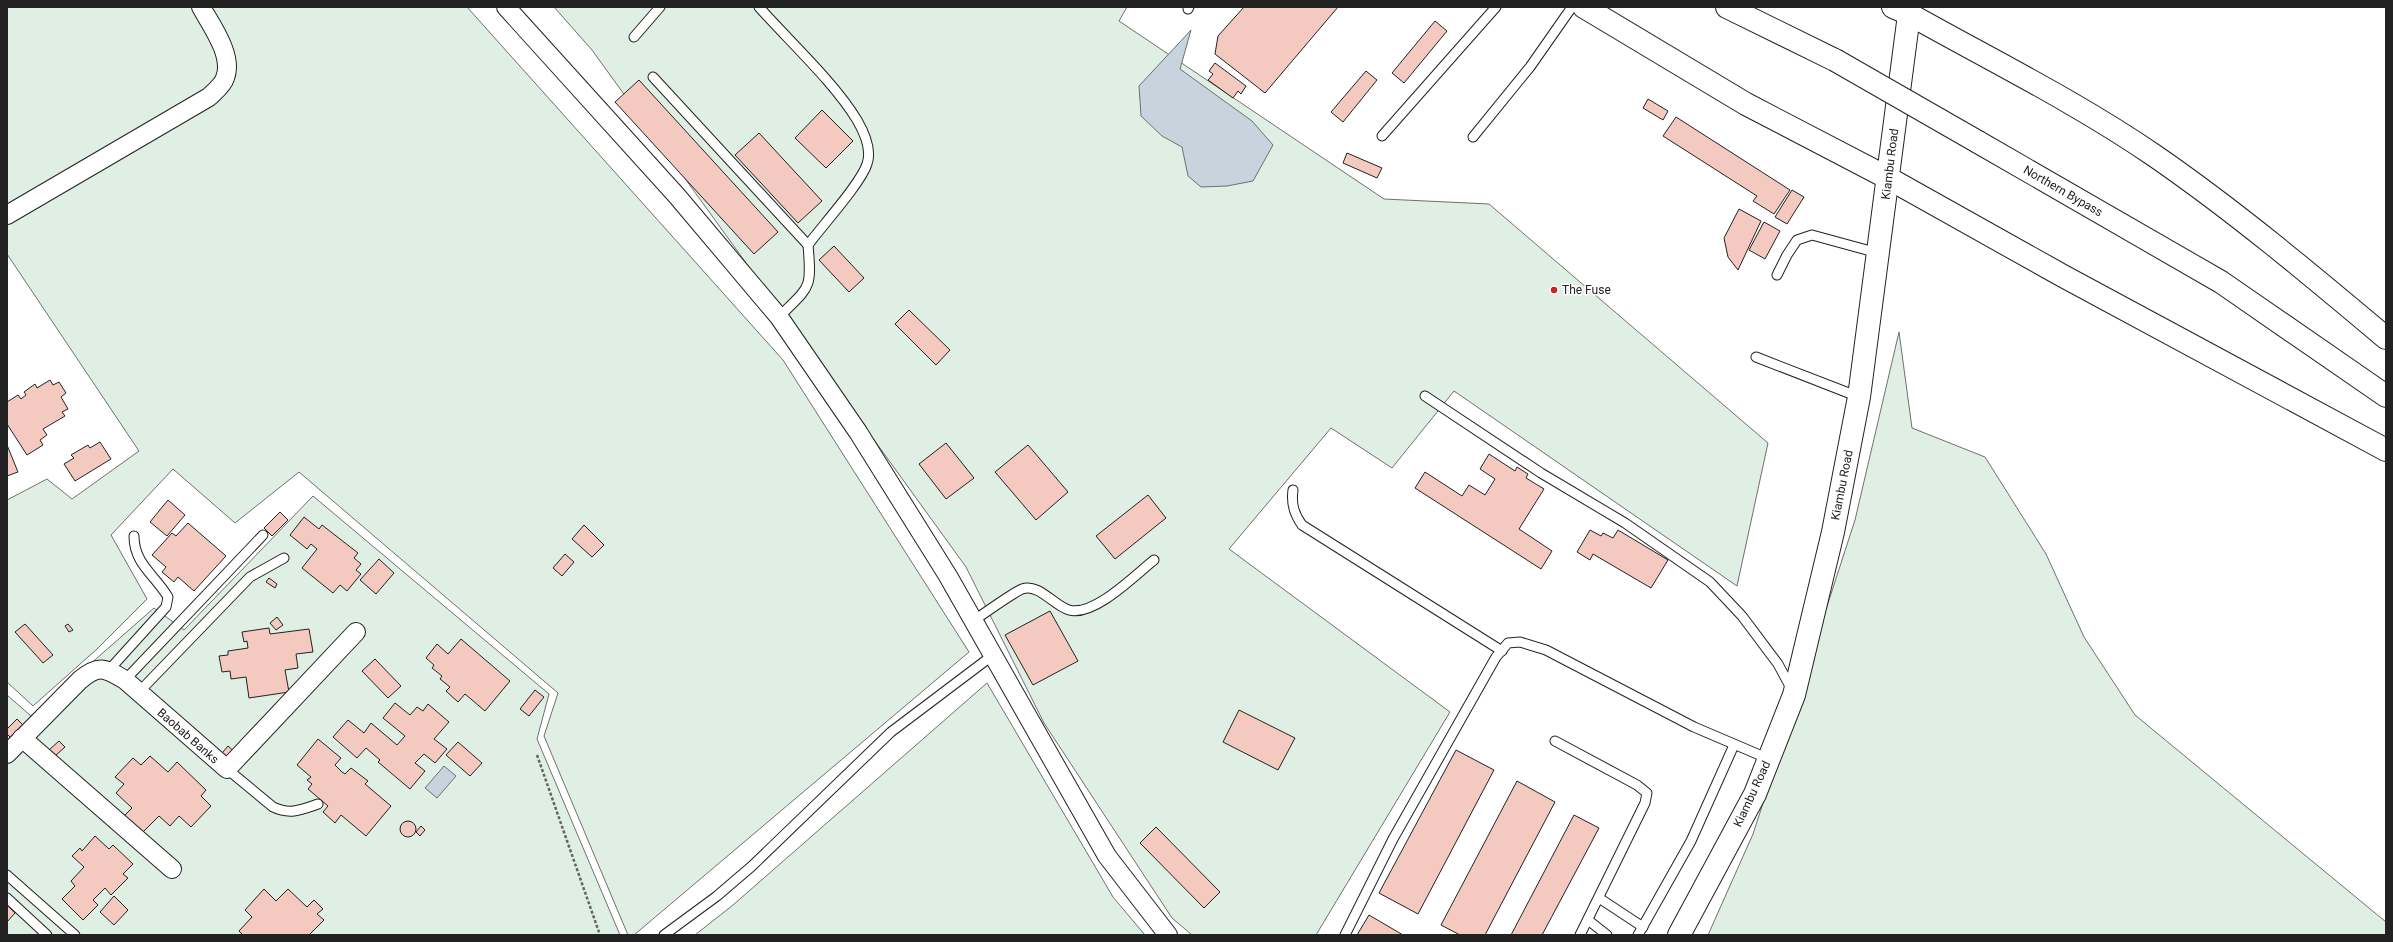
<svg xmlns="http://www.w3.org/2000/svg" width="2393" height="942" viewBox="0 0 2393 942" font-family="Roboto,sans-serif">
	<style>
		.green { fill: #e0efe3; stroke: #6f6f6f }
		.water { fill: #c7d3dd; stroke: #6f6f6f }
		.building { fill: #f3c9c0; stroke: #222 }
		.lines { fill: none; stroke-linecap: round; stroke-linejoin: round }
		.lane-casing { stroke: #222; stroke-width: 11 }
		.street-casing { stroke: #222; stroke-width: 20 }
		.primary-casing { stroke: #222; stroke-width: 24 }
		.highway-casing { stroke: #222; stroke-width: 24 }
		.path { stroke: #646464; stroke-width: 2.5; stroke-dasharray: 3 2; stroke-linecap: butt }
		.lane { stroke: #fff; stroke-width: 9 }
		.street { stroke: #fff; stroke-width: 18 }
		.primary { stroke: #fff; stroke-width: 22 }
		.highway { stroke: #fff; stroke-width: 22 }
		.primary-bridge-casing { stroke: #222; stroke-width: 24; stroke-linecap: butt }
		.primary-bridge { stroke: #fff; stroke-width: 22 }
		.poi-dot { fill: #c62828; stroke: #fff; stroke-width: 1.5 }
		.labels { text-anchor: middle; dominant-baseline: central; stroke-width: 3; stroke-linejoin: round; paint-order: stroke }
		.street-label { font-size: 12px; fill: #222; stroke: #fff }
		.poi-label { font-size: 12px; fill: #222; stroke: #fff; text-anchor: start }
	</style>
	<rect width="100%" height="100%" fill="#fff"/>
	<!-- green -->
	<g class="green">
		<path d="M7,7H467L783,360L969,652L634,935H628L544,736L558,693L299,472L235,523L173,469L111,535L147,599L97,649L33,706L7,682V500L47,479L72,499L139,451L7,254Z"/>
		<path d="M554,7H1127L1119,21L1384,199L1489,204L1768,443L1737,586L1454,391L1392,468L1331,428L1229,549L1450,712L1316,935H1192L1172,918L1044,723L966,567L592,50Z"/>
		<path d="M1899,332L1912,428L1985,457L2046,554L2084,637L2135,715L2386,922V935H1708L1753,834L1855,520Z"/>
		<path d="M313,496L549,694L537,739L620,935H7V695L31,716L154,608L184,630Z"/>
		<path d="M987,683L1113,897L1145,935H695L733,905Z"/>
	</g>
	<!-- water -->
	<g class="water">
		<path d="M1191,30L1180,69L1252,121L1273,145L1253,181L1227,186L1201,187L1188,176L1182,147L1162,136L1141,116L1139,86Z"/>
		<path d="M444,766L456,776L437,798L425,788Z"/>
	</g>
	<!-- building -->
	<g class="building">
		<path d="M1244,7H1338L1265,93L1215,54L1218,36Z"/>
		<path d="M1435,21L1447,31L1404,83L1392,73Z"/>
		<path d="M1215,63L1246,86L1241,94L1238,91L1233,98L1208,80L1213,74L1209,71Z"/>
		<path d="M1366,71L1377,80L1343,122L1331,112Z"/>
		<path d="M639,80L778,232L754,254L615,102Z"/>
		<path d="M1648,99L1668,111L1663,120L1643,108Z"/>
		<path d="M822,110L853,141L826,168L795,138Z"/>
		<path d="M1676,117L1790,190L1774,214L1753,201L1757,196L1663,136Z"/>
		<path d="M759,133L822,201L798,223L735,155Z"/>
		<path d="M1347,153L1382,168L1377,178L1343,163Z"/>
		<path d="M1792,190L1804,197L1787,224L1775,217Z"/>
		<path d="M1739,209L1761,221L1738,270L1728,257L1724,238Z"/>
		<path d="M1764,222L1780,231L1765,259L1749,250Z"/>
		<path d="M834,246L864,278L849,292L819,260Z"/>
		<path d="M909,310L950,350L936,365L895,324Z"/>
		<path d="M50,380L53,385L59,382L66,393L61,397L68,409L62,412L65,416L43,429L47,435L40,440L43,445L27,455L7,424V402L18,395L21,399L26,395L24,392L35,384L37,388Z"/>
		<path d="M100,442L111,459L75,481L64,464L74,458L71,455L88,445L90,448Z"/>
		<path d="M946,443L974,478L946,499L919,464Z"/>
		<path d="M7,445L18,472L7,476Z"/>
		<path d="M1028,445L1068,492L1036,520L995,472Z"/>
		<path d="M1489,454L1515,471L1517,467L1528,474L1526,478L1544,489L1519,529L1552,551L1541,569L1415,488L1425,472L1462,496L1469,485L1485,495L1495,479L1480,469Z"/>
		<path d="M1148,495L1166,518L1115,559L1096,536Z"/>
		<path d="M168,500L185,515L167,536L150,522Z"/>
		<path d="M280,512L288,520L272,536L264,528Z"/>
		<path d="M304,517L319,529L322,525L358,553L354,558L361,564L356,570L361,574L347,591L340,585L333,593L302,568L317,549L311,544L307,549L290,535Z"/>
		<path d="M188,523L226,556L194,591L178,577L174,582L162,572L166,567L152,555L172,533L176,536Z"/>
		<path d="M584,525L604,545L592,557L572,539Z"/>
		<path d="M1590,530L1601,536L1603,533L1613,538L1618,530L1668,560L1651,588L1593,554L1590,560L1577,552Z"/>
		<path d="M565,554L574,562L562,576L553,568Z"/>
		<path d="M379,559L394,573L376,594L360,580Z"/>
		<path d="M269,578L277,584L275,588L266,582Z"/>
		<path d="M1050,611L1078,661L1033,685L1005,635Z"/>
		<path d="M277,617L283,625L276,630L270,623Z"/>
		<path d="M25,624L53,655L43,663L15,632Z"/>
		<path d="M68,624L73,630L69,632L65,626Z"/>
		<path d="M269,628L270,634L309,629L313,652L296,654L298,668L285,670L289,692L249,698L246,677L231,679L230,671L222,672L219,656L228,655V651L248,648L247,641L244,642L242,632Z"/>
		<path d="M461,639L510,681L485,711L465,694L458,702L446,691L450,687L440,679L442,676L432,668L434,665L426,658L437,644L448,654Z"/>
		<path d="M375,659L401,686L388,698L362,671Z"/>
		<path d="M535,690L544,697L529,716L520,709Z"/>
		<path d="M395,703L410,715L417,707L423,711L428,704L449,722L434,739L447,749L435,763L424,754L415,763L425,771L410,789L378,762L380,760L366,748L357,758L333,737L348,720L364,733L371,723L397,745L405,736L383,718Z"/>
		<path d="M1239,710L1295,738L1278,770L1223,742Z"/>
		<path d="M17,719L24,726L11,738L7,734V729Z"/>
		<path d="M318,739L341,758L335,765L342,772L345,774L351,768L368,781L365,784L391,806L366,836L341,815L335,823L323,812L328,806L308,789L312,784L307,780L311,777L297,765Z"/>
		<path d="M59,741L65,747L55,756L49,750Z"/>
		<path d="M458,742L482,763L470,776L446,755Z"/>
		<path d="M228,746L238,755L227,766L218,758Z"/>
		<path d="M1456,750L1494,770L1418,914L1379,893Z"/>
		<path d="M150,756L168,772L177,762L206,790L201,796L211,806L191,827L179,816L170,826L159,816L141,834L123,817L132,808L116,793L124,784L115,777L133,758L141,765Z"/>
		<path d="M1517,781L1555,802L1485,935H1460L1441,925Z"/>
		<path d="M1574,815L1599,828L1542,935H1511Z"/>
		<circle cx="408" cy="829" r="8"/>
		<path d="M421,826L425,830L420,836L416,832Z"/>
		<path d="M1156,827L1220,892L1204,908L1140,843Z"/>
		<path d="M95,836L109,849L113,845L133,864L123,874L128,878L111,895L105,888L93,900L98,905L83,920L62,899L75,886L71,881L84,867L72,856L80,848L82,851Z"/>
		<path d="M264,889L276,901L288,889L307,907L314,900L323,909L317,914L324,920L309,935H243L239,931L252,917L245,910Z"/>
		<path d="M114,896L128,910L114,925L100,912Z"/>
		<path d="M7,905L15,913L7,922Z"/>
		<path d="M1369,915L1403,935H1357Z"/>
	</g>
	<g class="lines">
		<!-- lane casing -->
		<g class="lane-casing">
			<g id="lane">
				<path d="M759,7C789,41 834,82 857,120C864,132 872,150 867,164C861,183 822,226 808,245C812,290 810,286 779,317"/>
				<path d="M1188,9L1189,7"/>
				<path d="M634,37L660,7"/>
				<path d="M653,77L808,245"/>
				<path d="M1382,136L1496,7"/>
				<path d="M1473,137L1530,67L1572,7"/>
				<path d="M1777,275L1787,255L1797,240L1812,235L1878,253"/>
				<path d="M1756,357L1859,397"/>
				<path d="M1425,396L1541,473L1625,523L1710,582L1742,616L1778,664L1792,690"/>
				<path d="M1293,490C1291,504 1294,514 1302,525L1502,651"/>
				<path d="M973,621C985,613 1011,594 1022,589C1039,583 1054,606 1069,610C1094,617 1135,575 1154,560"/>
				<path d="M109,670L166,607L168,597C155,575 134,564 134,536"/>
				<path d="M125,680L263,535"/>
				<path d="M138,693L250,577L284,558"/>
				<path d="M1555,741L1637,785L1647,793L1645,803L1580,935"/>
				<path d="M227,769L273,807C290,815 301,810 318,804"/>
				<path d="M7,875L75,935"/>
				<path d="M7,898L47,935"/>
				<path d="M1599,898L1643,927"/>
				<path d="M1588,920L1607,935"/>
				<path d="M664,935L717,896L752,866L891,732L993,655"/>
				<path d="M1345,935L1393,839L1496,657L1508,643L1520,642L1546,650L1694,727L1769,759"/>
				<path d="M1638,935L1691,841L1734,745"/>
			</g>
		</g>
		<!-- street casing -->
		<g class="street-casing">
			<g id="street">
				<path d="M506,7L677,196L779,317L858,432L948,576L1107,856L1168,935"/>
				<path d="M7,215L209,97C214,92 223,85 225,78C234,56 211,25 201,7"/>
				<path d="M22,738L172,869"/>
				<path d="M7,754L80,680C99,664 105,668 125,680L227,769L356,632"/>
			</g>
		</g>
		<!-- primary casing -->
		<g class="primary-casing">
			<g id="primary">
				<path d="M1584,7L1746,104L1888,178L2063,276L2386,450"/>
				<path d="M1727,7L1835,60"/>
				<path d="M1893,7L1909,14C1991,60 2078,103 2155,156C2236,212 2311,275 2386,338"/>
				<path d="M1978,142L2221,282L2386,396"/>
			</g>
		</g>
		<!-- highway casing -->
		<g class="highway-casing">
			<path id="highway" d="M1679,935L1755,794L1794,695L1833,532L1859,397L1910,7"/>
		</g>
		<!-- path -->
		<path class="path" d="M537,755L600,935"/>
		<!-- lane -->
		<use href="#lane" class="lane"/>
		<!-- street -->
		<use href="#street" class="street"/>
		<!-- primary -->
		<use href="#primary" class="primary"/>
		<!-- highway -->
		<use href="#highway" class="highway"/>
		<!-- primary-bridge casing -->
		<g class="primary-bridge-casing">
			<path id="primary-bridge" d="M1835,60L1978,142"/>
		</g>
		<!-- primary-bridge -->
		<use href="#primary-bridge" class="primary-bridge"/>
	</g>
	<!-- markers -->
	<circle class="poi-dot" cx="1554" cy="290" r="4"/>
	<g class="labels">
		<!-- street labels -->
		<g class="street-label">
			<text transform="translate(1890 164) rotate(-83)">Kiambu Road</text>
			<text transform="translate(2063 191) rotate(30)">Northern Bypass</text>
			<text transform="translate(1842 485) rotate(-79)">Kiambu Road</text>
			<text transform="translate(188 736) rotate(41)">Baobab Banks</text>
			<text transform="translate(1752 794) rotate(-65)">Kiambu Road</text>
		</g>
		<!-- poi labels -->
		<g class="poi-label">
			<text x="1562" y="290">The Fuse</text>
		</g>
	</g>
	<!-- border -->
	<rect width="2393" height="942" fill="none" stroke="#222222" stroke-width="16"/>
</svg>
